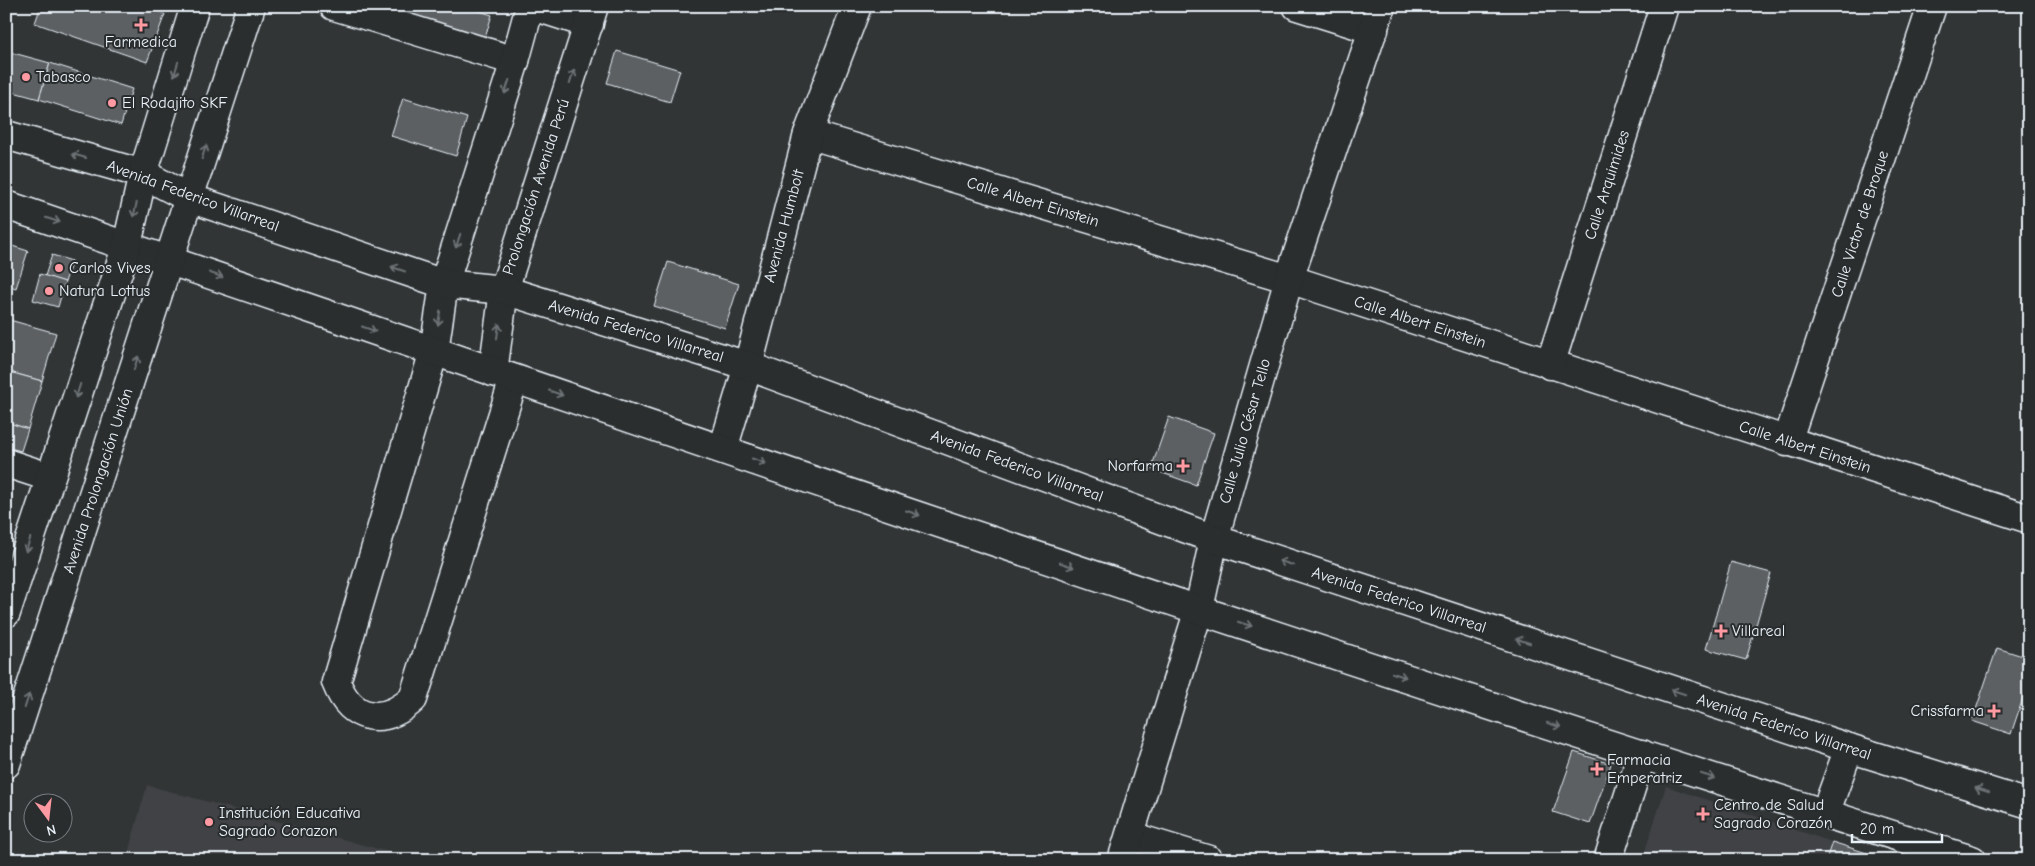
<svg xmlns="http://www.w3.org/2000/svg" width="2035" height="866" viewBox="0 0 2035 866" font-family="'Comic Neue',sans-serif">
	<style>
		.built { fill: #3f4244 }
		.building { fill: #5c6063; stroke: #e8f1f8 }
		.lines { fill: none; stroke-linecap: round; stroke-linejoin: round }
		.minor-casing { stroke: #e8f1f8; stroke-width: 31 }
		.major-casing { stroke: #e8f1f8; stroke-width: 31 }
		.minor { stroke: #2a2d2e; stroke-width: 28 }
		.major { stroke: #2a2d2e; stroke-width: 28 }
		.oneway { stroke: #6c7275 }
		.poi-dot { fill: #ff9aa2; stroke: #2a2d2e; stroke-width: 2 }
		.labels { text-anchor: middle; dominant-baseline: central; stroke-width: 4; stroke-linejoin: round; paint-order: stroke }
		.poi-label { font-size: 16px; fill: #e8f1f8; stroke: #2a2d2e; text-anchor: start }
		.street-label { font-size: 16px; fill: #e8f1f8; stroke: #2a2d2e }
	</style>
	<rect width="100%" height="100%" fill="#323536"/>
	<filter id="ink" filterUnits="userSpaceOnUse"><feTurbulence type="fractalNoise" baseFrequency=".02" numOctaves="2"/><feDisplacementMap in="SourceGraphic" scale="10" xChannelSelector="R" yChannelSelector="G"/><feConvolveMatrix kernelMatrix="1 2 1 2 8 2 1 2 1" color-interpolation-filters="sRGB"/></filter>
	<g filter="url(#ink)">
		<!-- built -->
		<g class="built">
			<path d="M147,785L418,860H126Z"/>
			<path d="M1666,786L1832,842L1826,860H1642Z"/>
		</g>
		<!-- building -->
		<g class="building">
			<path d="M41,6H143L165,14L147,62L35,23Z"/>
			<path d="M312,6H464L492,15L479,57Z"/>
			<path d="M6,51L50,63L39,99L6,90Z"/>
			<path d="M617,51L680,70L670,102L607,83Z"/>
			<path d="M50,63L132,89L121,125L39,99Z"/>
			<path d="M403,98L467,118L456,156L391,136Z"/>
			<path d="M6,244L28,251L16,288L6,285Z"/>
			<path d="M52,255L72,261L65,282L45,276Z"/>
			<path d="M668,262L739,284L725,328L654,306Z"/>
			<path d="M40,274L65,282L58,307L33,300Z"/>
			<path d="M6,319L56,333L42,381L6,371Z"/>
			<path d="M6,371L42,381L28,429L6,422Z"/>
			<path d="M1169,417L1214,433L1196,485L1151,469Z"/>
			<path d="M6,422L28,429L21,451L6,447Z"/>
			<path d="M1731,562L1771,573L1746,660L1706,649Z"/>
			<path d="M1997,648L2029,658V680L2011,734L1972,721Z"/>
			<path d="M1574,752L1611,764L1590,824L1553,812Z"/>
			<path d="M1832,842L1889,860H1826Z"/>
		</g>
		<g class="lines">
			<!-- minor casing -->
			<g class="minor-casing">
				<g id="minor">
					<path d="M334,6L368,16"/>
					<path d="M371,6L368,16L515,61"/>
					<path d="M533,6L589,24"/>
					<path d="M1297,6L1374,30"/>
					<path d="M808,134L1289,279L2029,519"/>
					<path d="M1550,365L1664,6"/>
					<path d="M493,372L504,290L594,6"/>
					<path d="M514,379L413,699C383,726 351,721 336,682L434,351L444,284L515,61L530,6"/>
					<path d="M1787,442L1932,6"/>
					<path d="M723,449L748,366L808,134L857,6"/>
					<path d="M6,463L49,477"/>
					<path d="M1130,836L1209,860"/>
					<path d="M1122,860L1199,609L1214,539L1289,279L1381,6"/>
					<path d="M1608,860L1642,754"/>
				</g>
			</g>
			<!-- major casing -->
			<g class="major-casing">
				<g id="major">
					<path d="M6,135L143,174L189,198L444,284L504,290L748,366L1214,539L1849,748L2029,804"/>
					<path d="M6,205C168,259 328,315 489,370C981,539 1475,704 1972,860"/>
					<path d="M6,613L127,245L143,174L195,6"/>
					<path d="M6,764L251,6"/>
					<path d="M1825,814L1849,748"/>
				</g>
			</g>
			<!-- minor -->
			<use href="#minor" class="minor"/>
			<!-- major -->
			<use href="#major" class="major"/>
		</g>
		<!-- one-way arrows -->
		<defs><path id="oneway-shaft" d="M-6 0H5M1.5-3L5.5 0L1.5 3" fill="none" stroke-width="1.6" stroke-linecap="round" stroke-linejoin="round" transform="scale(1.25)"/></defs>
		<g class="oneway">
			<use href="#oneway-shaft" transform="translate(176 69) rotate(107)"/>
			<use href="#oneway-shaft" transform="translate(572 77) rotate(-72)"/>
			<use href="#oneway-shaft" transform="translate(507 87) rotate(108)"/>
			<use href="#oneway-shaft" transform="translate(204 152) rotate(-72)"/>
			<use href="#oneway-shaft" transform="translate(79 156) rotate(-164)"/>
			<use href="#oneway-shaft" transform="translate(135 210) rotate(103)"/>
			<use href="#oneway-shaft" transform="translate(53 220) rotate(18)"/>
			<use href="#oneway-shaft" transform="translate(458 241) rotate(108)"/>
			<use href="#oneway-shaft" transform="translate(398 269) rotate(-161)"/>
			<use href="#oneway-shaft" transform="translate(216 275) rotate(19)"/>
			<use href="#oneway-shaft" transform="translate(439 318) rotate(99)"/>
			<use href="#oneway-shaft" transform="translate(369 329) rotate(19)"/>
			<use href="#oneway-shaft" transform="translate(498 331) rotate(-82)"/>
			<use href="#oneway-shaft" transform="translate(136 363) rotate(-72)"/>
			<use href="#oneway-shaft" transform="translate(78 391) rotate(108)"/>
			<use href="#oneway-shaft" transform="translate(556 393) rotate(19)"/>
			<use href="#oneway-shaft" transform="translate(759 461) rotate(19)"/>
			<use href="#oneway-shaft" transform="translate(913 513) rotate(19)"/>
			<use href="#oneway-shaft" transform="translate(28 545) rotate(108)"/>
			<use href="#oneway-shaft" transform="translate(1286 563) rotate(-162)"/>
			<use href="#oneway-shaft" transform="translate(1067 565) rotate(19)"/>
			<use href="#oneway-shaft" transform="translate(1245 624) rotate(18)"/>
			<use href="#oneway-shaft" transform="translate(1523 641) rotate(-162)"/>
			<use href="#oneway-shaft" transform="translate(1399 675) rotate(18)"/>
			<use href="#oneway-shaft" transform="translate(1678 692) rotate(-162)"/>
			<use href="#oneway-shaft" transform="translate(27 701) rotate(-72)"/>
			<use href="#oneway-shaft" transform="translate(1554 725) rotate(18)"/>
			<use href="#oneway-shaft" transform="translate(1708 776) rotate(18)"/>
			<use href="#oneway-shaft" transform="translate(1982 790) rotate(-163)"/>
		</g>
	</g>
	<!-- markers -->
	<g class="poi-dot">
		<path d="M138.5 17.5h5v5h5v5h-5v5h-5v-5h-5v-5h5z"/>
		<circle cx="26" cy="77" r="5"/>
		<circle cx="112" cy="103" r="5"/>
		<circle cx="59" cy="268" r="5"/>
		<circle cx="49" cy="291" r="5"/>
		<path d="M1180.5 458.5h5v5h5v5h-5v5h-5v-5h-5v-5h5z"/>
		<path d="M1718.5 623.5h5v5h5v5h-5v5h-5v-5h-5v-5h5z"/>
		<path d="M1991.5 703.5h5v5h5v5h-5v5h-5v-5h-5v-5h5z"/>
		<path d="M1594.5 761.5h5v5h5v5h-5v5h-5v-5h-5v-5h5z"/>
		<path d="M1700.5 806.5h5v5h5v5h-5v5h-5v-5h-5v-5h5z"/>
		<circle cx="209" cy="822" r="5"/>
	</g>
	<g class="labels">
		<!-- poi labels -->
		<g class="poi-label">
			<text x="141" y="42" text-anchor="middle">Farmedica</text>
			<text x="36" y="77">Tabasco</text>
			<text x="122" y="103">El Rodajito SKF</text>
			<text x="69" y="268">Carlos Vives</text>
			<text x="59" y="291">Natura Lottus</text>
			<text x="1173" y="466" text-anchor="end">Norfarma</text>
			<text x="1732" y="631">Villareal</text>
			<text x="1984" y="711" text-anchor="end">Crissfarma</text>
			<text x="1607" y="760">Farmacia<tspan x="1607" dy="18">Emperatriz</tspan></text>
			<text x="1714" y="805">Centro de Salud<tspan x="1714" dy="18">Sagrado Corazón</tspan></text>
			<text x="219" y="813">Institución Educativa<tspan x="219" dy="18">Sagrado Corazon</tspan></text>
		</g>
		<!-- street labels -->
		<g class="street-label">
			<text transform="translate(1607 185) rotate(-72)">Calle Arquimides</text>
			<text transform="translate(536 187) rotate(-72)">Prolongación Avenida Perú</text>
			<text transform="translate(193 196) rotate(20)">Avenida Federico Villarreal</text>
			<text transform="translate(1033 202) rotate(17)">Calle Albert Einstein</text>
			<text transform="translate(1860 224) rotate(-72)">Calle Victor de Broque</text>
			<text transform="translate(784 226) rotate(-75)">Avenida Humbolt</text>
			<text transform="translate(1420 322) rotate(18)">Calle Albert Einstein</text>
			<text transform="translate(636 331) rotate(17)">Avenida Federico Villarreal</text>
			<text transform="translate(1245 431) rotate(-74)">Calle Julio César Tello</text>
			<text transform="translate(1805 447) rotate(18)">Calle Albert Einstein</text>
			<text transform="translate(1017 466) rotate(20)">Avenida Federico Villarreal</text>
			<text transform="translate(98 481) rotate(-72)">Avenida Prolongación Unión</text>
			<text transform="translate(1399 600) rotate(18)">Avenida Federico Villarreal</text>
			<text transform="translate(1784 727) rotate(18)">Avenida Federico Villarreal</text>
		</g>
	</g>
	<!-- margin -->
	<rect width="2035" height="866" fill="none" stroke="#2a2d2e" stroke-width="25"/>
	<rect x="12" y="12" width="2010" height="841" fill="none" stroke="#e8f1f8" stroke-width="2" filter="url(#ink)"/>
	<!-- north arrow -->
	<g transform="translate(48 818) rotate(165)"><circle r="24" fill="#2a2d2e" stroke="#767b7f"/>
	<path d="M0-4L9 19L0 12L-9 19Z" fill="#ff9aa2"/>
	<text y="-8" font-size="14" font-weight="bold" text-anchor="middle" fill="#e8f1f8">N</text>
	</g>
	<!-- scale -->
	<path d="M1852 834v8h90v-8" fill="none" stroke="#e8f1f8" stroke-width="2.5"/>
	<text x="1860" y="834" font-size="15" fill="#e8f1f8" stroke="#2a2d2e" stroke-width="4" paint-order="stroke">20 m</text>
</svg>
